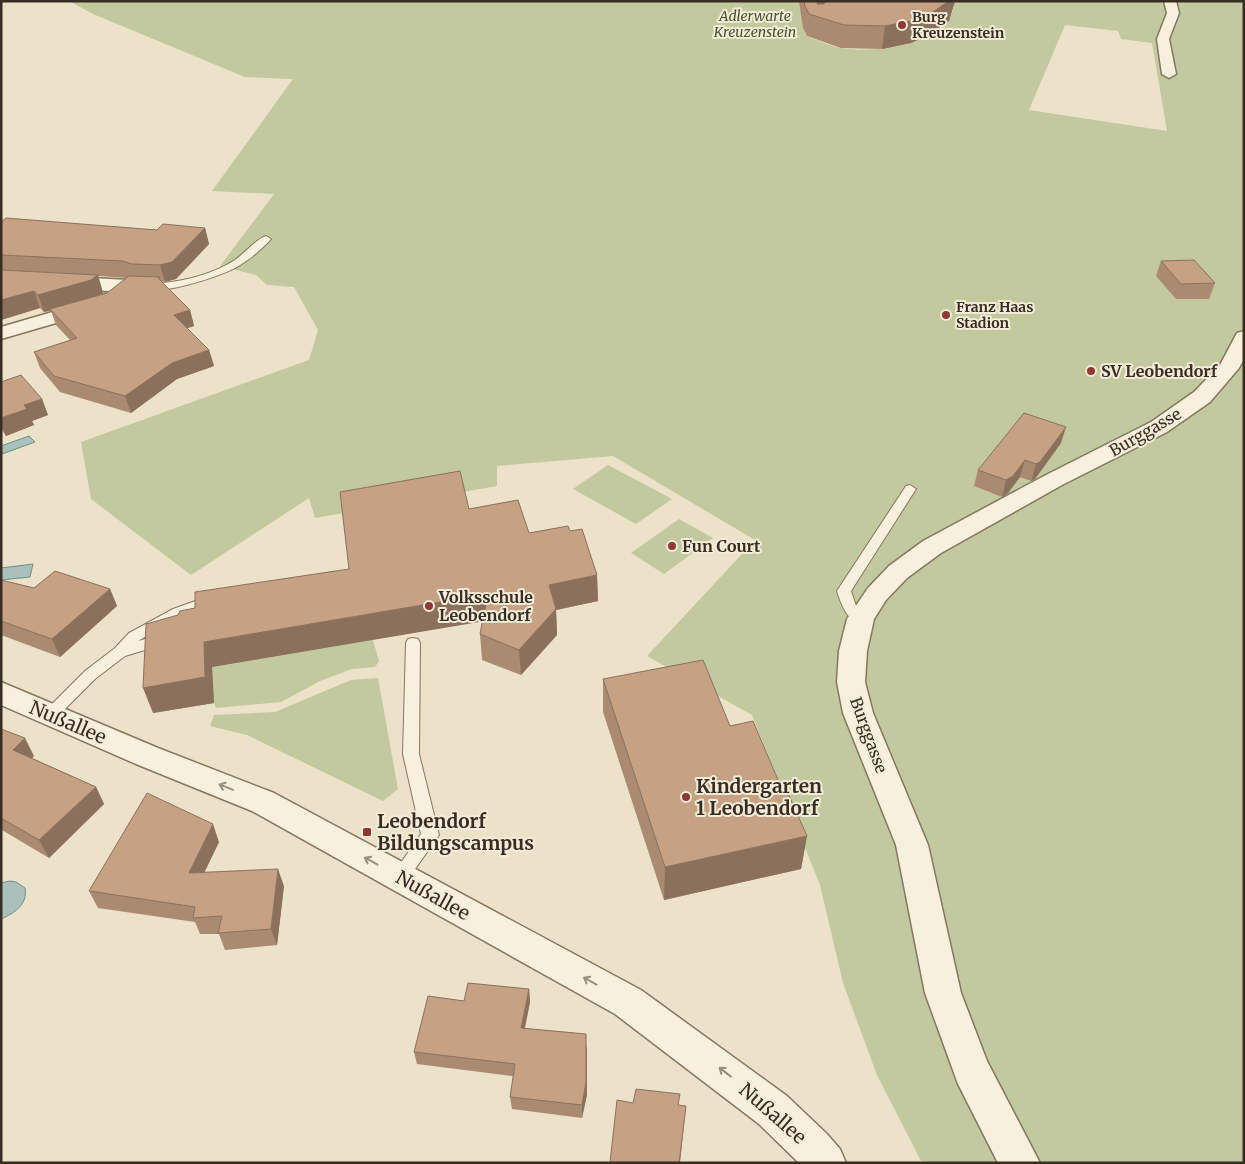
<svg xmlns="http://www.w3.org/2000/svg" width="1245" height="1164" viewBox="0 0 1245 1164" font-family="Merriweather,serif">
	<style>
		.green { fill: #c2c99e; fill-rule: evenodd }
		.water { fill: #aac0ba; stroke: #718e88 }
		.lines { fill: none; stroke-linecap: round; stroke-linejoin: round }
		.service-casing { stroke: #86755f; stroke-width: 2 }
		.minor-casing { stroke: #86755f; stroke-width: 3 }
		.service { fill: #f6f0dc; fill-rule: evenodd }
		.minor { fill: #f6f0dc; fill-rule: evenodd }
		.wall { fill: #aa8a71; fill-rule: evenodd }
		.shaded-wall { fill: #8b715c }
		.building { fill: #c6a183; stroke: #8b715c }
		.oneway { stroke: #978e7f }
		.poi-dot { fill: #903734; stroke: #f3ecd8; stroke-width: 2 }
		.labels { text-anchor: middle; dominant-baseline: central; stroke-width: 4; stroke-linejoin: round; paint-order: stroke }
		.far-park-label { font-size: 14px; font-style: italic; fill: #47532a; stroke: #f3ecd8 }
		.far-poi-label { font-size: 14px; font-weight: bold; fill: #382d22; stroke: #f3ecd8; text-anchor: start }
		.poi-label { font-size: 16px; font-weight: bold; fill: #382d22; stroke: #f3ecd8; text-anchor: start }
		.street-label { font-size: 16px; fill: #382d22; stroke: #f3ecd8 }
		.near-street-label { font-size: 19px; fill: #382d22; stroke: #f3ecd8 }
		.near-poi-label { font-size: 19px; font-weight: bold; fill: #382d22; stroke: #f3ecd8; text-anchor: start }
	</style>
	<rect width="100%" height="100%" fill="#ebe2c9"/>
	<!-- green -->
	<g class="green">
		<path d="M69,1H807L805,33L808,37C818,40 830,46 841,48C870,53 931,46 949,20C952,15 953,10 954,5L951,1H1244V1163H922L877,1075L843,983L820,885L752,715L647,656L755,540L613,456L497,466V486L315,518L309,498L191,575L91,499L81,442L309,360L318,330L294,287L267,285L256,275L220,266L274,194L212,191L293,79L245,77L93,14ZM1065,25L1118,31L1121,39L1152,43L1167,131L1029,110Z"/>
		<path d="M608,465L672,499L636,524L573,489Z"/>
		<path d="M679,519L713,538L664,574L631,553Z"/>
		<path d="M373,640L379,661L375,667L352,669L320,681L281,702L216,708L214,703L212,667Z"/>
		<path d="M378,678L398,789L383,801L247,735L210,726L214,715L275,712L351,680Z"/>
	</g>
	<!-- water -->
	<g class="water">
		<path d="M29,436L35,442L2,454L1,446Z"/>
		<path d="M33,564L30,577L1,580V568Z"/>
		<path d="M10,881L16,882L25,888C28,904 15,913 1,919V883Z"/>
	</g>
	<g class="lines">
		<!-- service casing -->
		<g class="service-casing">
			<g id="service">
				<path d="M266,236L271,239C261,250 248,261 235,268C221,276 155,298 143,287L148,284C177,283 210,276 235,260C245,253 255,240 266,236Z"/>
				<path d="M910,485L916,489L851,591L856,606L868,619L866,622C849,627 841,604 837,591L906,486Z"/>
				<path d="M212,595L217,597L219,600L217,603L183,615L138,641L163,634L168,635L170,639L168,643L125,656L95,679L55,719L50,721L45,719L42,715L45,711L85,671L115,648L129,633L173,609Z"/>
				<path d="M413,638L418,639L420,643L419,754L439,835L406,882L400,885L394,882L391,877L421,834L403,754L406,643L408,639Z"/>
			</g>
		</g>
		<!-- minor casing -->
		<g class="minor-casing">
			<g id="minor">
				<path d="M1164,1H1176L1179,13L1169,39L1176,74L1169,78L1162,74L1157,39L1167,13Z"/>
				<path d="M1,273L128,280L135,282L137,286L111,307L1,339V327L97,299L109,291L1,285Z"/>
				<path d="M1244,331V359L1239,368L1210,402L1167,432L1062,485L941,553L907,578L886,600L874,619L867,651L865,682L873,713L928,845L961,993L987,1061L1040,1163H998L958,1084L925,993L896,845L843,713L837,682L839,651L847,619L868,588L889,566L923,541L1046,475L1151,422L1194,392L1220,365L1237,333Z"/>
				<path d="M1,682L158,748L274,793L641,990L787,1096L827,1134L840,1149L846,1163H799L759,1124L615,1014L252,811L136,764L1,705Z"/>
			</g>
		</g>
		<!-- service -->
		<use href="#service" class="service"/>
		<!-- minor -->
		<use href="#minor" class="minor"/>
	</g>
	<!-- wall -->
	<g class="wall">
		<path d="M799,1H955L949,21L927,36L911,43L882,49L841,48L807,36L803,28Z"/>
		<path d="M1,222L157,230L205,228L209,244L176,279L162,282L190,310L194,326L187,328L209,350L214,366L177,379L131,413L60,392L40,368L34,352L70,340L56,325L51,311L44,312L40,308L1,320ZM98,276L126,278L107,293L99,296L103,293Z"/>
		<path d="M1161,261L1215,283L1209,299H1176L1156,276Z"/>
		<path d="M1,382L42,399L48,415L32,421L34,425L6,436L1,429Z"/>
		<path d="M1061,443L1035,479L1031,481L1020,477L1008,493L1002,497L974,486L978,470Z"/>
		<path d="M469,509L529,533L570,531L597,575L598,601L556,610L557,635L521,675L482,660L480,634L482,621L212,667L214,703L153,713L178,615L195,608L349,569Z"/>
		<path d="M1,580L34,588L110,589L117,606L60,657L1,635Z"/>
		<path d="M603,679L730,726L784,794L807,836L801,869L664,900L603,712Z"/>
		<path d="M1,729L34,756L32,758L96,787L104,804L49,858L2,830L1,828Z"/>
		<path d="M219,842L204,872L284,886L277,945L225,950L219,934H200L195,922L98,908L89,891Z"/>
		<path d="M529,989L530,1002L525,1028L587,1047V1095L582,1118L512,1109L510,1097L513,1076L417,1064L414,1052L464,1001Z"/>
	</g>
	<!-- shaded-wall -->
	<g class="shaded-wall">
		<path d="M818,1H832L820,11L817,4Z"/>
		<path d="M949,1H955L949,21L927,36L911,43L882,49L885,26Z"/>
		<path d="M205,228L209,244L176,279L165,282L160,265Z"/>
		<path d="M98,275L103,293L96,297L44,312L38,295Z"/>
		<path d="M34,291L40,308L1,320V300Z"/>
		<path d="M190,310L194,326L179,331L174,315Z"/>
		<path d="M209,350L214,366L177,379L131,413L125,396L172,363Z"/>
		<path d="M42,399L48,415L32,421L34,425L6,436L1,424V418L24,405Z"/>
		<path d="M1066,427L1061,443L1035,479L1031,481L1036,464Z"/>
		<path d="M1025,460L1020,477L1008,493L1002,497L1006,480Z"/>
		<path d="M597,575L598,601L556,610L557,635L521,675L519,650L549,585Z"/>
		<path d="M110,589L117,606L60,657L52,639Z"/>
		<path d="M488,594L491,620L212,667L214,703L153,713L143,688L204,642Z"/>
		<path d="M25,738L34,756L22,767L13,750Z"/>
		<path d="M96,787L104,804L49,858L39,840Z"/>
		<path d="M213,824L219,842L196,890L189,873Z"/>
		<path d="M807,836L801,869L664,900L665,867Z"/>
		<path d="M278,869L284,886L277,945L271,929Z"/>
		<path d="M529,989L530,1002L522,1041L521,1028Z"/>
		<path d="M586,1034L587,1095L582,1118V1105Z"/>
		<path d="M686,1106L680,1163H679Z"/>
	</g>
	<!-- building -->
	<g class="building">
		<path d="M804,1H818L817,4H824L825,1H949L930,14L915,20L885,26L844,25L809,14L805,6Z"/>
		<path d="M6,218L157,230L163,224L205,228L172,262L160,265L132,264L123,261L1,255V222Z"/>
		<path d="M1194,260L1215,283L1181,284L1161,261Z"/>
		<path d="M1,270L98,275L91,280L38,295L34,291L1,300Z"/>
		<path d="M129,276L160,277L158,278L190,310L174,315L209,350L172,363L125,396L54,376L34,352L77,338L50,309L107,293Z"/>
		<path d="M21,375L42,399L24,405L27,409L1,418V382Z"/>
		<path d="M1024,413L1066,427L1040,462L1036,464L1025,460L1013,476L1006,480L978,470Z"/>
		<path d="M460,471L469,509L518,500L529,533L568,526L570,531L582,529L597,575L549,585L556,609L519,650L480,634L488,594L204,642L205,677L143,688L146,624L178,615L180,611L195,608V592L349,569L340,492Z"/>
		<path d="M55,571L110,589L52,639L1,621V580L34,588Z"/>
		<path d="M703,660L730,726L753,721L784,794L788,793L807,836L665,867L603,679Z"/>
		<path d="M1,729L25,738L13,750L96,787L39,840L1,818Z"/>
		<path d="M147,793L213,824L189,873L278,869L271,929L218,933L222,916L193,918L195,907L89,891Z"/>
		<path d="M468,983L529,989L521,1028L586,1034V1082L582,1105L510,1097L515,1064L414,1052L428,996L464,1001Z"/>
		<path d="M636,1089L680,1094L678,1105L686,1106L679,1163H618L610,1162L617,1100L633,1103Z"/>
	</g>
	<!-- one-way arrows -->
	<defs><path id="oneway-shaft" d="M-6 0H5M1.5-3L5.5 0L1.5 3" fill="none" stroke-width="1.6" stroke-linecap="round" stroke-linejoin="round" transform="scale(1.25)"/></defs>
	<g class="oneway">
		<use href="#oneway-shaft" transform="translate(226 787) rotate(-158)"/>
		<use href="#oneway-shaft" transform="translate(371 861) rotate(-151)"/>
		<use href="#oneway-shaft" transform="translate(590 981) rotate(-151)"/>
		<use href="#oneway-shaft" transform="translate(725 1072) rotate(-142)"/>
	</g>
	<!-- markers -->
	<g class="poi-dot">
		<circle cx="902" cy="25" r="5"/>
		<circle cx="946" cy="315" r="5"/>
		<circle cx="1091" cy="371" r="5"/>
		<circle cx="672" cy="546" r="5"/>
		<circle cx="429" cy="606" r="5"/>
		<circle cx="686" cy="797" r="5"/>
		<rect x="362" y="827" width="10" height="10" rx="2.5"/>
	</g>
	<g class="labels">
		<!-- far-park labels -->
		<g class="far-park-label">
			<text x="755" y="16">Adlerwarte<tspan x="755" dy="16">Kreuzenstein</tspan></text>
		</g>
		<!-- far-poi labels -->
		<g class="far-poi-label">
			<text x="912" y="17">Burg<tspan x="912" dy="16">Kreuzenstein</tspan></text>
			<text x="956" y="307">Franz Haas<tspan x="956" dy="16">Stadion</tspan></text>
		</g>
		<!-- poi labels -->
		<g class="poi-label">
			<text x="1101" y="371">SV Leobendorf</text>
			<text x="682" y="546">Fun Court</text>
			<text x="439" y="597">Volksschule<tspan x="439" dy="18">Leobendorf</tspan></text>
		</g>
		<!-- street labels -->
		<g class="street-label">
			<text transform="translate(1145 432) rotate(-30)">Burggasse</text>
			<text transform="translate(869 735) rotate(70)">Burggasse</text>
		</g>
		<!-- near-street labels -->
		<g class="near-street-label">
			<text transform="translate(68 722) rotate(23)">Nußallee</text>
			<text transform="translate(433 895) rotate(29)">Nußallee</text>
			<text transform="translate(773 1113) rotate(41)">Nußallee</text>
		</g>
		<!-- near-poi labels -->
		<g class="near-poi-label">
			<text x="696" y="786">Kindergarten<tspan x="696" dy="22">1 Leobendorf</tspan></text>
			<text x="377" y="821">Leobendorf<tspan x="377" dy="22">Bildungscampus</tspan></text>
		</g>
	</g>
	<!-- border -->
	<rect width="1245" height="1164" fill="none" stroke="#382d22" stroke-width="5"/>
</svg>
